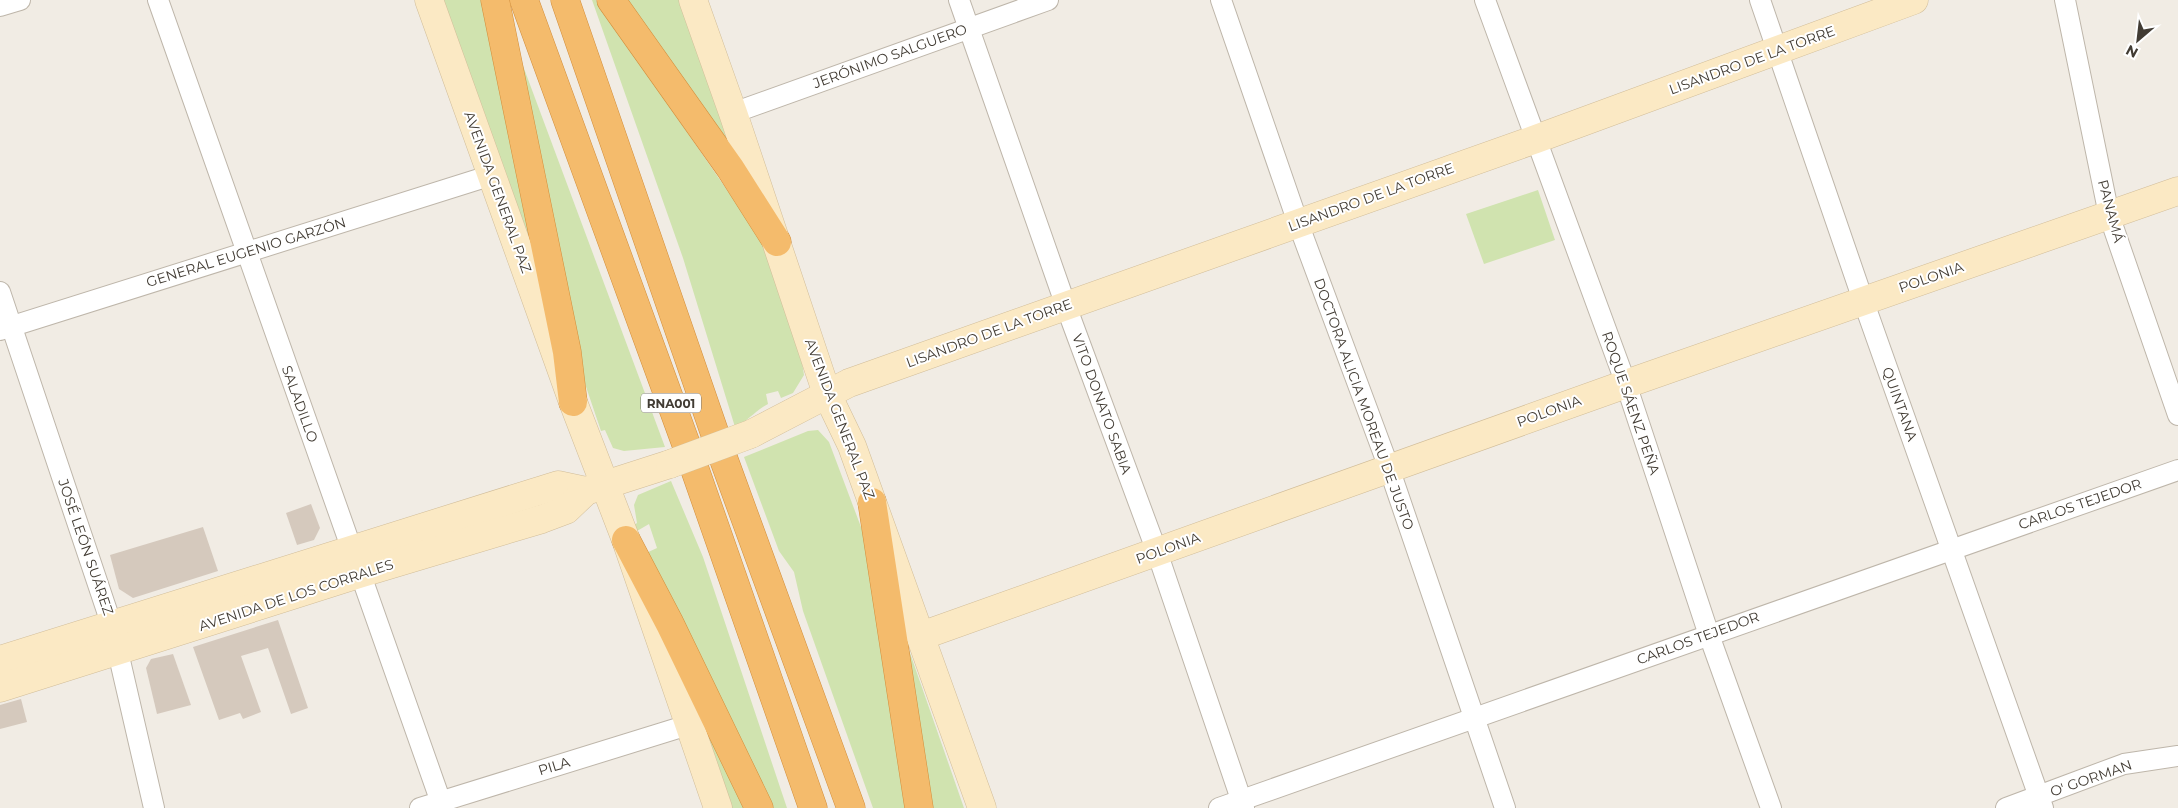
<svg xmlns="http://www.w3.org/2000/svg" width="2178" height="808" viewBox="0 0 2178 808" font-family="Montserrat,sans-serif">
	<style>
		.green { fill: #d0e3af }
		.building { fill: #d5c9bd }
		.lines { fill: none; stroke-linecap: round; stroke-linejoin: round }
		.street-casing { stroke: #beb6aa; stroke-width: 22 }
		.secondary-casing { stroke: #d1bd99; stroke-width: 29 }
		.highway-casing { stroke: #d28e3c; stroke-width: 29 }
		.street { stroke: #fff; stroke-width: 20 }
		.secondary { stroke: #fbe9c4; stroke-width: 28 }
		.highway { stroke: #f4bb6c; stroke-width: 28 }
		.secondary-bridge-casing { stroke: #d1bd99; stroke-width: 29; stroke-linecap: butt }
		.secondary-bridge { stroke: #fbe9c4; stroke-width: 28 }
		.labels { text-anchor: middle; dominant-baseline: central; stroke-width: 4; stroke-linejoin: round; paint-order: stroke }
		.shield { fill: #fff; stroke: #7b7671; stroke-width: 1 }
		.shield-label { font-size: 12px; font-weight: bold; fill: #423c34 }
		.street-label { font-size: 14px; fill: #423c34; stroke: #fff }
	</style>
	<rect width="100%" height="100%" fill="#f1ece4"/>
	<!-- green -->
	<g class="green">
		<path d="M441,0H483L550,303Z"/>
		<path d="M592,0H596L767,248L800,349L804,375L793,393L781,398L778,391L766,394L768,404C756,410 747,422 735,427L683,258Z"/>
		<path d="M625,0H684L738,154Z"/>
		<path d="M516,47L665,447L624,451L613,448L605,430L601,431L581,372Z"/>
		<path d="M1538,190L1555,240L1484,264L1466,214Z"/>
		<path d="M818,430L829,442L864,535L908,808H873L803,611L794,572L779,551L744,457L808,431Z"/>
		<path d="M671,481L703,557L787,808H765L644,554L657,548L649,524L637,531L634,525L637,523L634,505L638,495Z"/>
		<path d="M903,633L964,808H930Z"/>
		<path d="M684,670L747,808H728Z"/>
	</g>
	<!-- building -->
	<g class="building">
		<path d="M311,504L320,528L314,540L297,545L286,513Z"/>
		<path d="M203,527L218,571L133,598L119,589L110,555Z"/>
		<path d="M278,620L308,708L291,714L268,648L241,656L261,712L243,719L240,713L219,720L193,647Z"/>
		<path d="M173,654L191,705L157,714L146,668L151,659Z"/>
		<path d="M21,699L27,722L0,729V705Z"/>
	</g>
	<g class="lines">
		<!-- street casing -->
		<g class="street-casing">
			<g id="street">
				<path d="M158,0L443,808"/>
				<path d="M959,0L1066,306L1157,552L1244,808"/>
				<path d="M1221,0L1298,223L1389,468L1505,808"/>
				<path d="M1485,0L1626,384L1709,635L1771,808"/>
				<path d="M1760,0L1863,300L2043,808"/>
				<path d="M2065,0L2109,215L2178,415"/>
				<path d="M0,6L20,0"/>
				<path d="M733,113L1048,0"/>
				<path d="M0,292L112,626L154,808"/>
				<path d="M0,330L492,175"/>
				<path d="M420,808L688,725"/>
				<path d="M1219,808L2178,470"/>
				<path d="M2006,808L2124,764L2178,756"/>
			</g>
		</g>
		<!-- secondary casing -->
		<g class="secondary-casing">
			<g id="secondary">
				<path d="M429,0L573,402L626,540L718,808"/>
				<path d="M693,0L733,113L827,394L852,446L982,808"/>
				<path d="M751,434L849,383L1536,139L1914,0"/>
				<path d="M921,636L1626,384L2178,191"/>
				<path d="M0,660L558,485L586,491"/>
				<path d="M0,688L359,574L542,519L566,510L586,491L670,464"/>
			</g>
		</g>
		<!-- highway casing -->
		<g class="highway-casing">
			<g id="highway">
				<path d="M495,0L567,352L573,402"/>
				<path d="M524,0L686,444L813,808"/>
				<path d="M565,0L724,460L851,808"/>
				<path d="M611,0L730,168L777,242"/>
				<path d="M872,502L919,808"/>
				<path d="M626,540L670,624L759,808"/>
			</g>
		</g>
		<!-- street -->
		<use href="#street" class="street"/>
		<!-- secondary -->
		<use href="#secondary" class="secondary"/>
		<!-- highway -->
		<use href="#highway" class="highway"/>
		<!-- secondary-bridge casing -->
		<g class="secondary-bridge-casing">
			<path id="secondary-bridge" d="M670,464L751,434"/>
		</g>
		<!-- secondary-bridge -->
		<use href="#secondary-bridge" class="secondary-bridge"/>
	</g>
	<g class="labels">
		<!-- shield labels -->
		<rect class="shield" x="641" y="393.5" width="60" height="19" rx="4"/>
		<g class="shield-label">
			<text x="671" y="403">RNA001</text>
		</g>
		<!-- street labels -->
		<g class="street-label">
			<text transform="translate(890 56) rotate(-20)">JERÓNIMO SALGUERO</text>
			<text transform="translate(1752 60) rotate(-20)">LISANDRO DE LA TORRE</text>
			<text transform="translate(498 192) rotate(70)">AVENIDA GENERAL PAZ</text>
			<text transform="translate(1371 197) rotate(-20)">LISANDRO DE LA TORRE</text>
			<text transform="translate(2111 211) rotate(75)">PANAMÁ</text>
			<text transform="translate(246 252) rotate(-17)">GENERAL EUGENIO GARZÓN</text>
			<text transform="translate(1931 277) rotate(-19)">POLONIA</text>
			<text transform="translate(989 333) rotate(-20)">LISANDRO DE LA TORRE</text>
			<text transform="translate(1631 403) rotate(71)">ROQUE SÁENZ PEÑA</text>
			<text transform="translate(300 404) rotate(70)">SALADILLO</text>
			<text transform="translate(1102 404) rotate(70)">VITO DONATO SABIA</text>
			<text transform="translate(1364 404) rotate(70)">DOCTORA ALICIA MOREAU DE JUSTO</text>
			<text transform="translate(1900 404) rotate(70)">QUINTANA</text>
			<text transform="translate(1549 411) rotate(-20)">POLONIA</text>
			<text transform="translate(840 419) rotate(69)">AVENIDA GENERAL PAZ</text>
			<text transform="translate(2080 504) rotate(-19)">CARLOS TEJEDOR</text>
			<text transform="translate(86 547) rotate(71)">JOSÉ LEÓN SUÁREZ</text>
			<text transform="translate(1168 548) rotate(-20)">POLONIA</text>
			<text transform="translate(296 595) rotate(-18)">AVENIDA DE LOS CORRALES</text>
			<text transform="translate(1698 638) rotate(-20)">CARLOS TEJEDOR</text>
			<text transform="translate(554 766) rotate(-17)">PILA</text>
			<text transform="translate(2091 778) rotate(-19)">O' GORMAN</text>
		</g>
	</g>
	<!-- north arrow -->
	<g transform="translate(2138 40) rotate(208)" stroke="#ffffff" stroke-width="4" paint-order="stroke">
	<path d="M0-4L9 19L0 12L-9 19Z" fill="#423c34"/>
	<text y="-8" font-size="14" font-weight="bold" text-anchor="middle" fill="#423c34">N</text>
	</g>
</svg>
